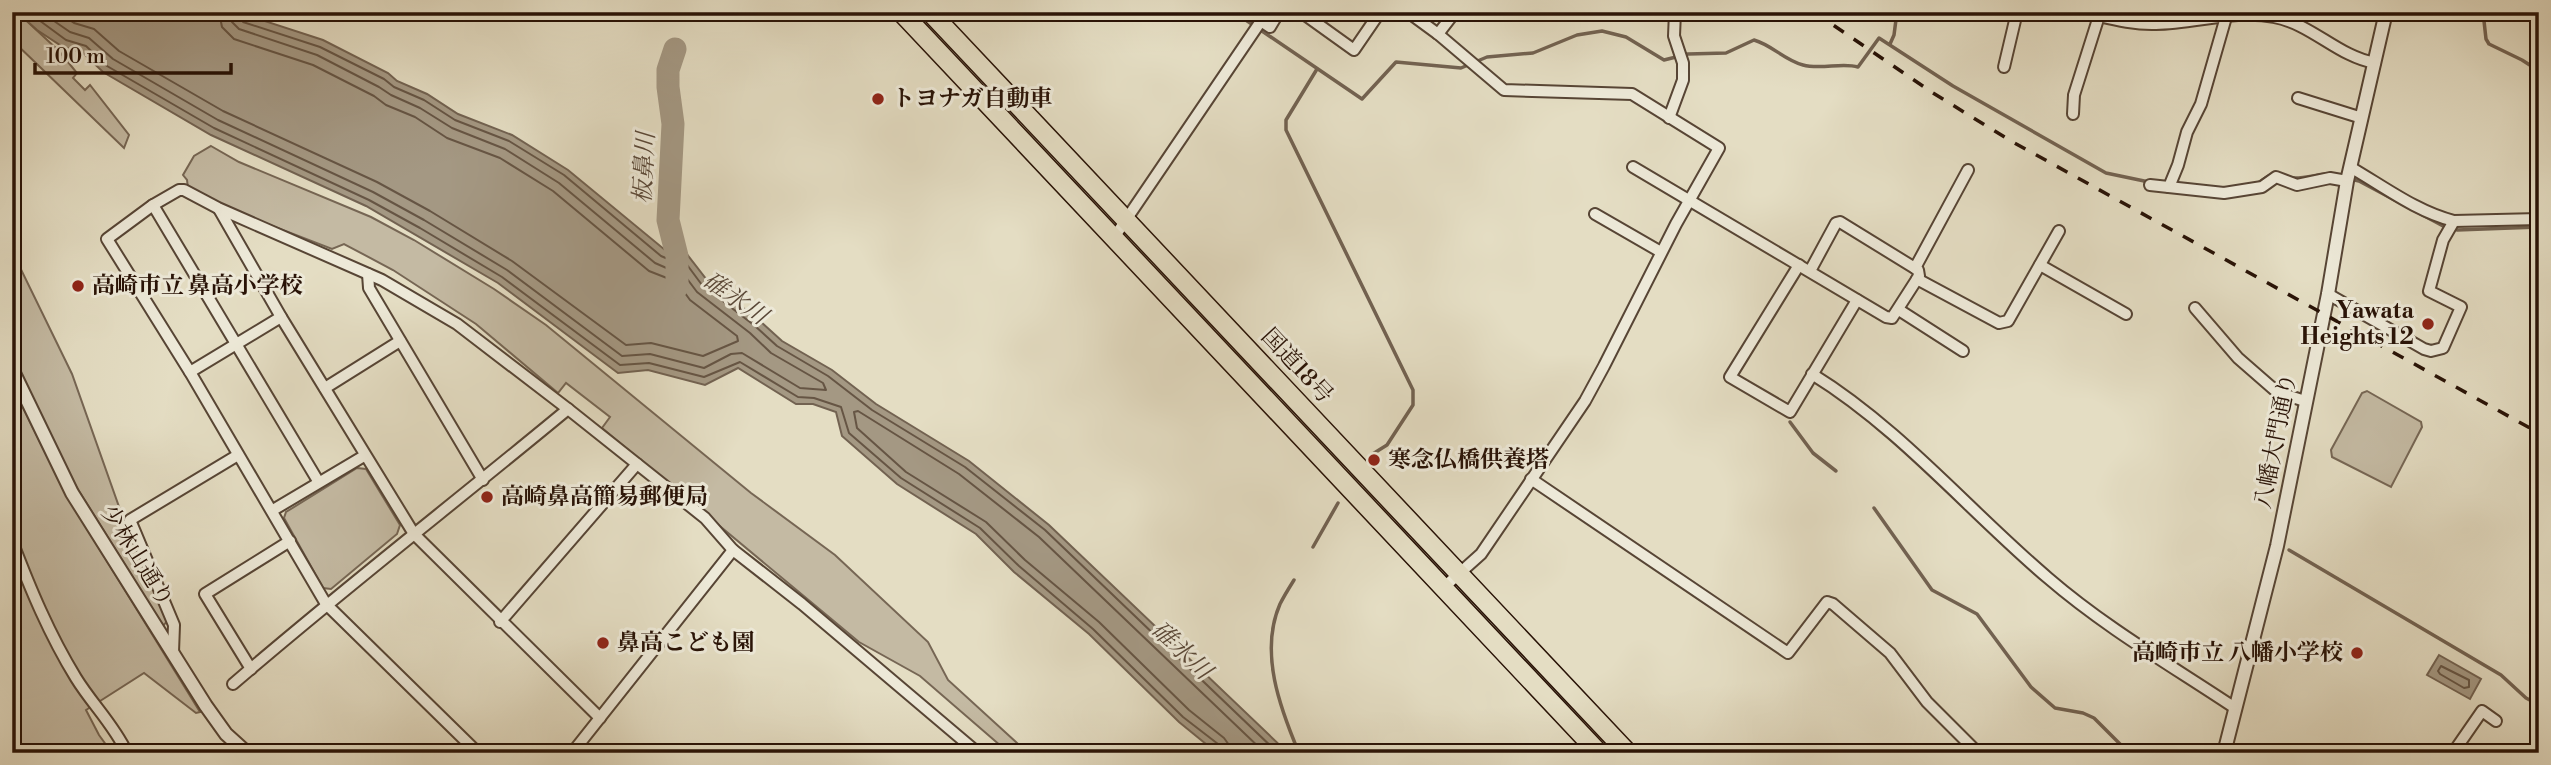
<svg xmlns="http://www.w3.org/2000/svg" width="2551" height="765" viewBox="0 0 2551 765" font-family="'Libre Bodoni','Noto Serif JP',serif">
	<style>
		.green { fill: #c4baa3; stroke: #766654; stroke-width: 2 }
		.water { fill: #a49883; stroke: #726251; stroke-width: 2 }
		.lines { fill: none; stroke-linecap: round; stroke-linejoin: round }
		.shore { stroke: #654; stroke-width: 2 }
		.stream { stroke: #726251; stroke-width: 3.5 }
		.river { stroke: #a49883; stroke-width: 23 }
		.minor-casing { stroke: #574535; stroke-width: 14 }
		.tertiary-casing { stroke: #574535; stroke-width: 16 }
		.trunk-casing { stroke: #281206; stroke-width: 21 }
		.minor { stroke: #ede9d8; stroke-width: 10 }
		.tertiary { stroke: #ede9d8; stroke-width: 12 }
		.trunk { stroke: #e4ddc3; stroke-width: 18 }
		.rail { stroke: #281206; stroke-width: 3.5; stroke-dasharray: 12 12; stroke-linecap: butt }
		.poi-dot { fill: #8f2418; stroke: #ede9d8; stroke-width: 2.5 }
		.labels { text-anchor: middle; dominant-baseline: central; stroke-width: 6; stroke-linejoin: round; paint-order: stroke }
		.poi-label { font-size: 23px; font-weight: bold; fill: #281206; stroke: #ede9d8; text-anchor: start }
		.street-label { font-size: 23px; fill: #281206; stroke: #ede9d8 }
		.water-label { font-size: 24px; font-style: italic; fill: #5a4838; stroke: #ede9d8 }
	</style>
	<rect width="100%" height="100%" fill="#e4ddc3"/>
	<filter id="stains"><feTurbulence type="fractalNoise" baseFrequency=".00286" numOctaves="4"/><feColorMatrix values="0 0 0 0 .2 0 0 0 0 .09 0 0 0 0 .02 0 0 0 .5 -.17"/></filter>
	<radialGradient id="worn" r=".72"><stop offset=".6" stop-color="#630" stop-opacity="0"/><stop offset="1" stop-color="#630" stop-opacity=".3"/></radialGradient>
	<!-- green -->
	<g class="green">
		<path d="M12,12H17L59,51L77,73L73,78L85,90L90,85L129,135L124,148L12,40Z"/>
		<path d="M211,146L239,162L371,217L414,240L494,289L546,325L751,493L835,555L928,642L948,680L1028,753H1009L920,676L859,642L602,428L610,417L566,383L558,393L476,324L393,270L344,244L332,249L247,216L188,188L187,180L183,175L194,156Z"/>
		<path d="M12,251L72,374L123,518L166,617L167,621L163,626L74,483L14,359L12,351Z"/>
		<path d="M12,385L65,493L200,712L196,713L144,673L86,710L99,735L112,753H12Z"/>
		<path d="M2367,391L2421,422L2422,427L2391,487L2332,457L2331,450L2362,393Z"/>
		<path d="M357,468L366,469L400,525L397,534L331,589L323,588L284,518L286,512Z"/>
	</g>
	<!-- water -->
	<g class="water">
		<path d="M17,12H237L323,40L388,73L397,81L427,94L458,114L512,135L568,170L665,250L677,256L686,253L707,280L760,321L782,341L832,370L876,404L969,461L1049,525L1288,753H1217L1179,722L1089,634L1014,572L976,534L897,484L842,436L836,412L813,404H796L738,368L705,385L648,370L618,373L498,283L366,206L211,135L103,72L82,52L63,47L37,30Z"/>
		<path d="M2439,655L2481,679L2470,699L2427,675Z"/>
	</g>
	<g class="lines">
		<!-- shore -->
		<g class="shore">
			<path d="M28,12L66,40L86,46L107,66L214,128L369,200L420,228L502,277L620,365L649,363L704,377L740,362L798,397L814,398L841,407L849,433L901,478L980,528L1019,566L1093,629L1183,717L1218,744L1221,753"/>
			<path d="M41,12L70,32L89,38L113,59L218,120L373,192L424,220L507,270L622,356L650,354L704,368L731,354L742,353L800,388L826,390L823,383L771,353L750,333L697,292L682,272L671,270L655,263L559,183L505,149L452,128L420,108L391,95L379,87L317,55L239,29L232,22L230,12"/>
			<path d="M58,12L74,23L94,29L119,51L223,111L377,182L430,211L512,261L626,345L651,343L703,356L738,341L737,336L690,300L677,282L649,271L553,191L500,158L447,138L415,117L386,105L374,96L313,65L234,39L222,27L219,12"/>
			<path d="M239,12L243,22L320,47L384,79L394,87L424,100L455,120L509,141L564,175L661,256L675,262H685L702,285L755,326L777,346L828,376L872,410L965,467L1045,530L1278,753"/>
			<path d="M2441,666L2469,680V687L2464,688L2440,674L2438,671Z"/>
			<path d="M1230,753L1229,745L1224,738L1189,710L1099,622L1025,560L986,522L906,472L857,428L854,412L858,411L959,474L1039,537L1265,753"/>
		</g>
		<!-- stream -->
		<g class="stream">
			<path d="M1234,12L1362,99L1396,62L1461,68L1487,57L1533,53L1577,35L1602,31L1626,37L1664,60L1688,54L1726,53L1754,40C1772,45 1784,60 1803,65C1821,70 1842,62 1858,67L1879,38L1953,86L2106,173L2149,182"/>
			<path d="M2483,12L2486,39L2489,44L2522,60L2539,71"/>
			<path d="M1890,44L1894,35L1897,12"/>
			<path d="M1317,69L1286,120V130L1413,390V405L1387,445L1371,455"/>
			<path d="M2350,179L2359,181L2445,227"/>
			<path d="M2257,184C2279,167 2273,176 2295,178C2305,178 2316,175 2325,174"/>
			<path d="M2457,230L2539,227"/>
			<path d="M1790,422L1813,453L1836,471"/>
			<path d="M1874,508L1932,590L1977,614L2031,687L2055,708L2083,713L2094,718L2123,747L2137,753"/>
			<path d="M1313,547L1338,503"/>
			<path d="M2289,550L2501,675L2526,698L2539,705"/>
			<path d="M1294,580C1289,588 1284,596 1280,604C1259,652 1280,708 1299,753"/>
		</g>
		<!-- river -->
		<path class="river" d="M675,49L668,70V87L673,124L668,220L677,256V287"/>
		<!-- minor casing -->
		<g class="minor-casing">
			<g id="minor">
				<path d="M1301,12L1354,50L1380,12"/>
				<path d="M1408,12L1438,34L1504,90L1632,94L1719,148L1676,224L1604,366L1585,401L1481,554L1443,588"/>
				<path d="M2081,12C2105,17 2131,25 2156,24C2194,24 2235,9 2274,17C2312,24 2337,56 2375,63"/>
				<path d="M1438,34L1455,12"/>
				<path d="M2004,67L2017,12"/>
				<path d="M2298,98L2362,118"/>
				<path d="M2073,114L2074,95L2099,16"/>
				<path d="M1669,118L1683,80V63L1674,36L1675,12"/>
				<path d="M1633,167L1886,317L1892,318L1919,276L1918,270L1840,222L1836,223L1810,271"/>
				<path d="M2350,167C2383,186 2417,212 2454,221L2539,219"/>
				<path d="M2150,185L2224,193L2262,187L2276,177L2297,185L2330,178L2347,181"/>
				<path d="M2169,187L2178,165L2187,132L2201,104L2226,17"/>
				<path d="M153,205L318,481"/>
				<path d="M219,209L281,317L414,534L600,718"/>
				<path d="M1595,214L1661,252"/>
				<path d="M1113,239L1261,21L1270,27L1279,12"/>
				<path d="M1799,265L1730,377L1790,412L1857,300"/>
				<path d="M2040,265L2126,314"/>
				<path d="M1915,268L1968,170"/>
				<path d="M368,274L369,288L483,480"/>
				<path d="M1917,279L1999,323L2008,321L2059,231"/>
				<path d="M2328,294L2424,349L2431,351L2443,348L2461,307L2429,291L2443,240L2454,221"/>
				<path d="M2195,308L2238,358L2277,392L2305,401"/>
				<path d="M1899,310L1963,351"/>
				<path d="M190,372L281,317"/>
				<path d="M1812,374C1901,429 1969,511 2048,578C2106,628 2172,666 2235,708"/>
				<path d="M325,388L400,341"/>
				<path d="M1531,479L1788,653L1827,602L1833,604L1890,653L1927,702L1978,753"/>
				<path d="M273,510L364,456"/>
				<path d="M12,541C30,588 49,634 76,678C92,704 114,725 127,753"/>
				<path d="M500,622L637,464"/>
				<path d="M173,652L174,625L130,520L238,455"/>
				<path d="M251,669L205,594L290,541"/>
				<path d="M233,684C343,589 457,501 568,409"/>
				<path d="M478,753L326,604L190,372L107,239L153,205L179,190H184L218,208L382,280L457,324L568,409L705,518L733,550L802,604L978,753"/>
				<path d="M572,753L733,550"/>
				<path d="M2459,753L2455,750L2482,711L2496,721"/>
			</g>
		</g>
		<!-- tertiary casing -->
		<g class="tertiary-casing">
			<g id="tertiary">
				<path d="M12,369L72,493L206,706L226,734L247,753"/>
				<path d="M2224,753L2277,546L2328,294L2347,181L2386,12"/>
			</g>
		</g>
		<!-- trunk casing -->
		<g class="trunk-casing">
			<g id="trunk">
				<path d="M901,12L1599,753"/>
				<path d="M930,12L1628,753"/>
			</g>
		</g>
		<!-- minor -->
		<use href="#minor" class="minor"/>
		<!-- tertiary -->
		<use href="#tertiary" class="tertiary"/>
		<!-- trunk -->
		<use href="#trunk" class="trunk"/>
		<!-- rail -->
		<path class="rail" d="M1814,12L1933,93L2011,141L2539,433"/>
	</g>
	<!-- markers -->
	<g class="poi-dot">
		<circle cx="878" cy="99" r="7"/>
		<circle cx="78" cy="286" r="7"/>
		<circle cx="2428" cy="324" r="7"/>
		<circle cx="1374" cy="460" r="7"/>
		<circle cx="487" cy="497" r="7"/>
		<circle cx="603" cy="643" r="7"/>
		<circle cx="2357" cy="653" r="7"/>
	</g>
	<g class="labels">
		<!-- poi labels -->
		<g class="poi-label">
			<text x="892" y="99">トヨナガ自動車</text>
			<text x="92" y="286">高崎市立 鼻高小学校</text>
			<text x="2414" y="311" text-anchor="end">Yawata<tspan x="2414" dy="26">Heights 12</tspan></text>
			<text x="1388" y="460">寒念仏橋供養塔</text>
			<text x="501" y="497">高崎鼻高簡易郵便局</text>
			<text x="617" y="643">鼻高こども園</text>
			<text x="2343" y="653" text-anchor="end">高崎市立 八幡小学校</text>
		</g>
		<!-- street labels -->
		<g class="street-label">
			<text transform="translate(1297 366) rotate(47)">国道18号</text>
			<text transform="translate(2276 441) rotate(-79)">八幡大門通り</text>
			<text transform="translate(137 556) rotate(58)">少林山通り</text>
		</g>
		<!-- water labels -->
		<g class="water-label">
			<text transform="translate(645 168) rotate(-87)">板鼻川</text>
			<text transform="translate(735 299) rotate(35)">碓氷川</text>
			<text transform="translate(1181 651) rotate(43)">碓氷川</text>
		</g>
	</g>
	<!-- margin -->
	<rect width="2551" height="765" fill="none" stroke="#e4ddc3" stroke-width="42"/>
	<rect x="14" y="14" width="2523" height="737" fill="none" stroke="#281206" stroke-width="3.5"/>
	<rect x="21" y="21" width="2509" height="723" fill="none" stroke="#281206" stroke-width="2"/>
	<!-- scale -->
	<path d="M35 63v10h196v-10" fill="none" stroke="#281206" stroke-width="3.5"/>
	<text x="46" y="63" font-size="21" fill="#281206" stroke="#ede9d8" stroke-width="5" paint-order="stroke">100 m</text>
	<rect width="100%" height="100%" filter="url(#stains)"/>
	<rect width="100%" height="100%" fill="url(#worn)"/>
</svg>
